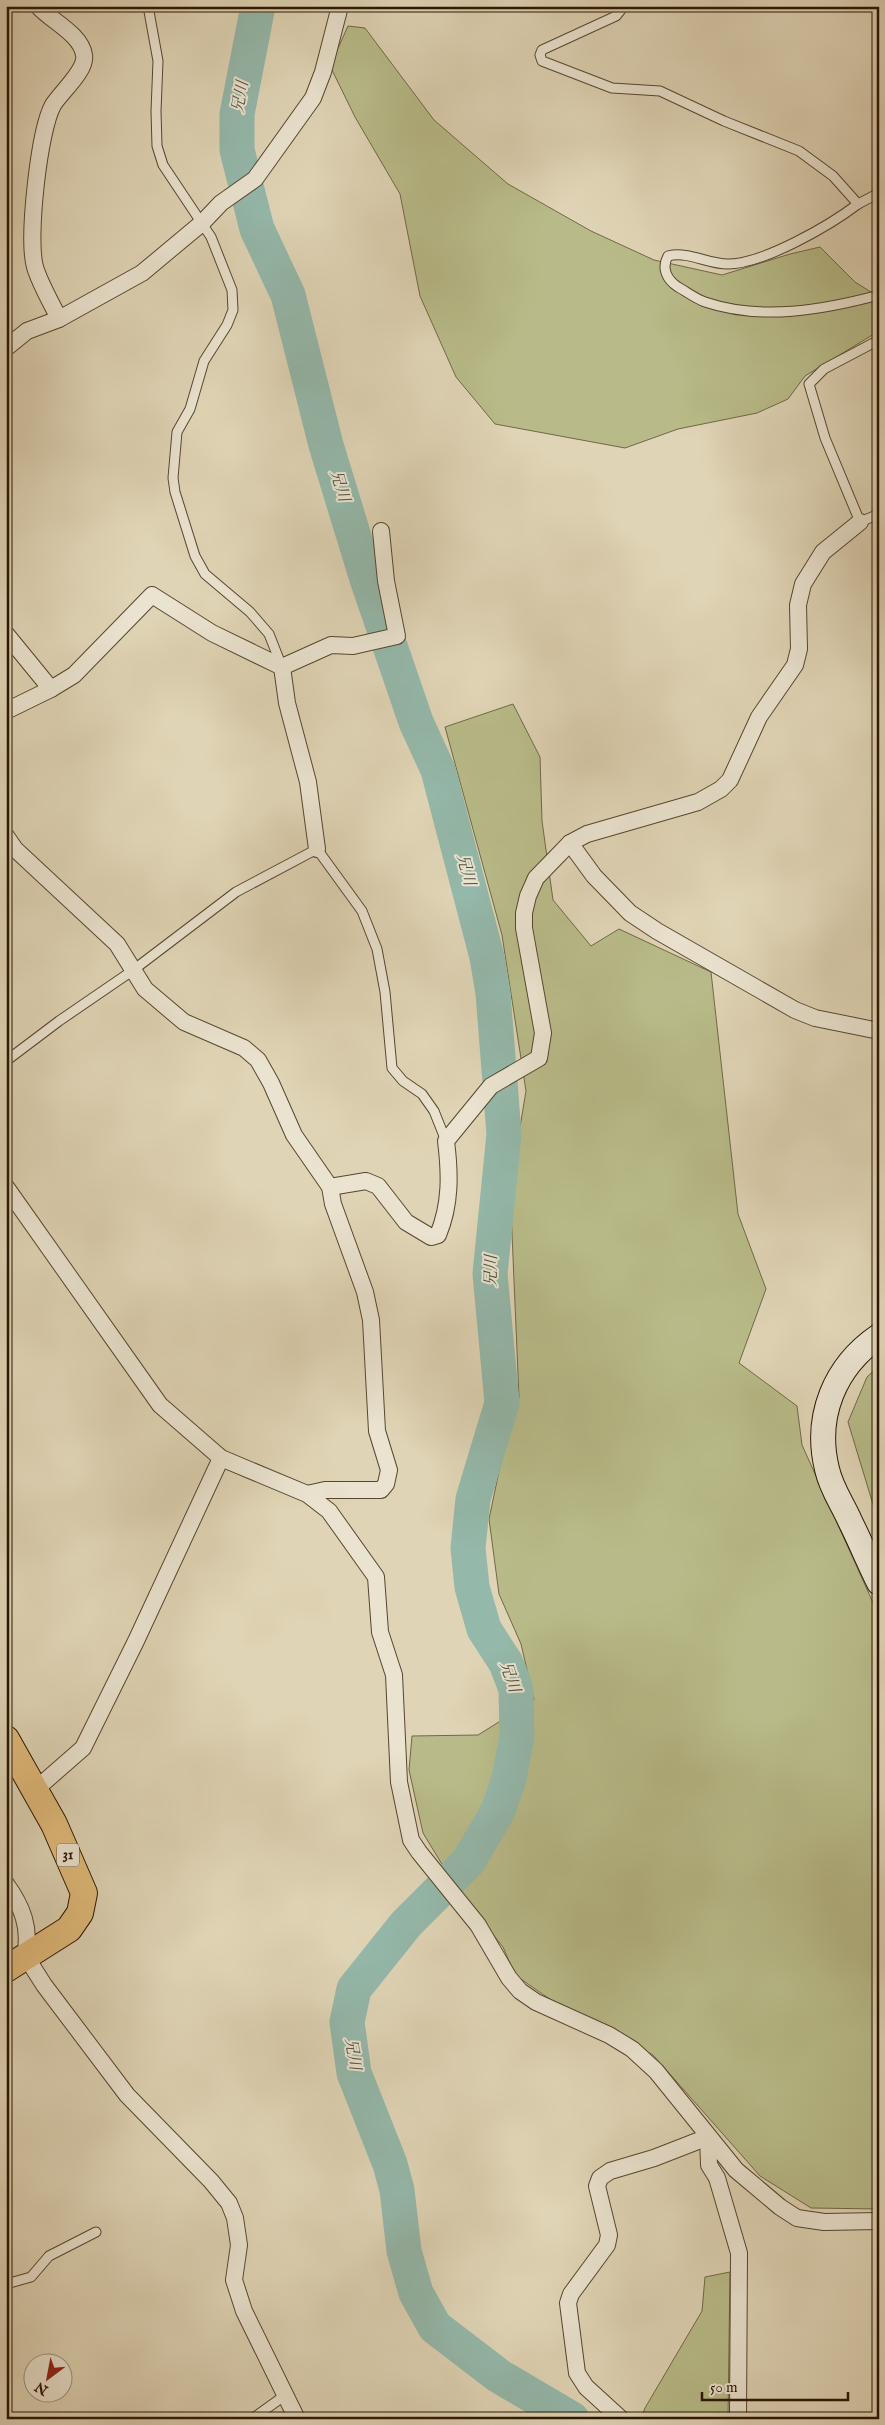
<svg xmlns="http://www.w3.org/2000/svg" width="885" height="2425" viewBox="0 0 885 2425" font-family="'IM FELL English','Noto Serif JP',serif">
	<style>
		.green { fill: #b8bb89; stroke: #716846 }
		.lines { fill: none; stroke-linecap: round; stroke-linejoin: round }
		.river { stroke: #94b8aa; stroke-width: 35 }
		.lane-casing { stroke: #574630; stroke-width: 11 }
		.street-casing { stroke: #574630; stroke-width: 18 }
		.secondary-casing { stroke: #2a1603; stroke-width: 26 }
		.primary-casing { stroke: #2a1603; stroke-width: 28 }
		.lane { stroke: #eae3cf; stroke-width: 9 }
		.street { stroke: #eae3cf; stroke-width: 16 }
		.secondary { stroke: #eae3cf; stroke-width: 24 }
		.primary { stroke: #e0ba7a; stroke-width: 26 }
		.labels { text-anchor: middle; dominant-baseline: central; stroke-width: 4; stroke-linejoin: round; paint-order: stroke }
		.shield { fill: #eae3cf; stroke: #645440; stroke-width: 1 }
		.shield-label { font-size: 14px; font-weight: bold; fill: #2a1603 }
		.water-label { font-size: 16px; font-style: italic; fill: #4f4f3d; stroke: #eae3cf }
	</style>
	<rect width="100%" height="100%" fill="#dfd4b5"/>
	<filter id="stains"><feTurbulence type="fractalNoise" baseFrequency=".004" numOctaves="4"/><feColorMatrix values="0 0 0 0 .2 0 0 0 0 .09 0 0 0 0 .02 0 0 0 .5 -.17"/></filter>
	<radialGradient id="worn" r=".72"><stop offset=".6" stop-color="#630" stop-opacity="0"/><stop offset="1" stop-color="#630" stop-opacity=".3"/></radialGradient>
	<!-- green -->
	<g class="green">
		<path d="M348,26L365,28L434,120L508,184L591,231L654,260L722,275L790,254L820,247L855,282L879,297V331L805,376L788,399L757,413L678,429L625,448L495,424L456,377L420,296L400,194L355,117L330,66Z"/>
		<path d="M513,704L540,757L542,821L553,900L591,946L619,929L711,972L738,1214L766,1289L739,1363L797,1406L802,1445L879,1616V2209L811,2208L760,2176L653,2055L554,2002L515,1975L503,1947L457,1889L423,1833L409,1770L412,1736L478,1735L534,1700L521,1644L499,1594L489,1519L502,1457L519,1397L510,1187L526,1091L502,935L445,727Z"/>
		<path d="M879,1366V1524L848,1422L867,1377Z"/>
		<path d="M730,2272L728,2419H641L645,2408L702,2311L705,2277Z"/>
	</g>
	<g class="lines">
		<!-- river -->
		<path class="river" d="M258,6L237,114V150L257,229L288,295L326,445L366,576L416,722L438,770L487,957L493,993L504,1134L490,1274L502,1403L473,1499L468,1548L472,1587L484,1629L506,1663L516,1689L517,1737L509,1779L498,1811L468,1862L406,1924L354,1989L347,2022L354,2073L390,2164L397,2190L404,2251L416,2293L435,2327L499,2376L572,2419"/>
		<!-- lane casing -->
		<g class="lane-casing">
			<g id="lane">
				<path d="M148,6L158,61L156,111L157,146L163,165L211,237L232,290L233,310L227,325L204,361L190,409L177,432L173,478L175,492L195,556L205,574L250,612L269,634L282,667"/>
				<path d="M624,6L616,16L542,50L540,55L542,61L612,88L660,91L724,121L799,151L833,176L858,204C829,226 763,264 728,264C707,264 689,251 668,256C661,268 667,280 678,287C687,292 696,299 705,302C761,321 823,310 879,295"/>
				<path d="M858,204L879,193"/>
				<path d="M879,340L824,369L809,384L825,438L860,522L879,514"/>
				<path d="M6,1061L59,1021L132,971L236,892L317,849L362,911L377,949L385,992L392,1068L403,1081L422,1094L434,1111L446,1141"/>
				<path d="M6,2284L31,2277L49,2256L96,2232"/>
				<path d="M252,2419L284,2396"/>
			</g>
		</g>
		<!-- street casing -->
		<g class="street-casing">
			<g id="street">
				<path d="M38,6C51,21 81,34 84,55C87,70 61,92 53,105C39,130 27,239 35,267C40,284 51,302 59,319"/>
				<path d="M6,348L27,331L59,319L142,273L202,223L221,203L255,179L313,98L323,72L340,6"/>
				<path d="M6,634L51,689"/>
				<path d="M282,667L331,645L353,646L397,636L386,581L381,531"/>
				<path d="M282,667L287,703L308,782L317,849"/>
				<path d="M6,711L51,689L74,675L152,595L212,633L282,667"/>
				<path d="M6,836L15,849L117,944L145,989L184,1022L244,1048L258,1060L271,1083L294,1135L330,1187L333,1204L365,1292L371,1320L377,1431L389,1470L386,1484L381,1490H325L307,1494"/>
				<path d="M570,843L594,876L630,913L657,931L795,1010L815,1018L879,1031"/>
				<path d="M6,1187L160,1405L221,1458L307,1494L329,1511L376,1577L380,1632L394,1675L399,1782L411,1840L419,1852L478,1925L509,1978L520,1991L536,2002L609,2035L632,2049L656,2071L736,2170L780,2207L797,2218L824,2222L879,2221"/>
				<path d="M330,1187L366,1181L378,1186L406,1222L431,1237L438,1235C451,1204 450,1173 446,1141L491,1086L539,1058L543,1033L524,928V913L528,896L536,878L570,843L587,834L698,802L721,789L730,780L759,717L795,665L799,649L798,605L803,584L823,552L860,522"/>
				<path d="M35,1790L83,1748L136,1641L221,1458"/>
				<path d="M6,1884C22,1906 31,1928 25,1955L44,1985L127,2095L211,2181L229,2203L235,2218L239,2245L234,2280L244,2311L297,2419"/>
				<path d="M708,2137L709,2165L717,2178L739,2253L738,2419"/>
				<path d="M621,2419L586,2387L577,2373L568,2303L571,2294L607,2245L609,2235L597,2186L600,2178L610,2171L654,2158L708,2137"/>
			</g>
		</g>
		<!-- secondary casing -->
		<g class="secondary-casing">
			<path id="secondary" d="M879,1336C835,1366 814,1416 827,1469C831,1488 842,1503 850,1521C860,1541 869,1563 879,1583"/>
		</g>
		<!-- primary casing -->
		<g class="primary-casing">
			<path id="primary" d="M6,1739L54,1824L84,1893L80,1913L69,1929L6,1969"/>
		</g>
		<!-- lane -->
		<use href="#lane" class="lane"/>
		<!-- street -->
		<use href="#street" class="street"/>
		<!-- secondary -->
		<use href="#secondary" class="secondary"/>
		<!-- primary -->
		<use href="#primary" class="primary"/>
	</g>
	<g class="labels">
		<!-- shield labels -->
		<rect class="shield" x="57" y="1843.5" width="22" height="23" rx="4"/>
		<g class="shield-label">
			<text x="68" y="1855">31</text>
		</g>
		<!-- water labels -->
		<g class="water-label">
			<text transform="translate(241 97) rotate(-80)">兄川</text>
			<text transform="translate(339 486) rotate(73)">兄川</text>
			<text transform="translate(465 870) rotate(75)">兄川</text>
			<text transform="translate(492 1271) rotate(-89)">兄川</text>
			<text transform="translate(509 1677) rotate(71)">兄川</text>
			<text transform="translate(352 2054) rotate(81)">兄川</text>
		</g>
	</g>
	<!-- margin -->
	<rect width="885" height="2425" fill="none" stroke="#dfd4b5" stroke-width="25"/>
	<rect x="8" y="8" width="870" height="2410" fill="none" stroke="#2a1603" stroke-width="2.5"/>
	<rect x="12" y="12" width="860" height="2400" fill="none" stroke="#2a1603"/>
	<!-- north arrow -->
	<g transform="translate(48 2378) rotate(212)"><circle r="24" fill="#eae3cf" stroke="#9d917d"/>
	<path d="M0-4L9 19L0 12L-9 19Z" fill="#8f2418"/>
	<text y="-8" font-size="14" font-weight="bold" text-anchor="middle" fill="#2a1603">N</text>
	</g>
	<!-- scale -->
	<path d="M702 2392v8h146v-8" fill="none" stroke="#2a1603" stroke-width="2.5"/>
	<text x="710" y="2392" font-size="15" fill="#2a1603" stroke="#eae3cf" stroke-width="4" paint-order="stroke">50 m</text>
	<rect width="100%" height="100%" filter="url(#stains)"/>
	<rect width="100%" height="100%" fill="url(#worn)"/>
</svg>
